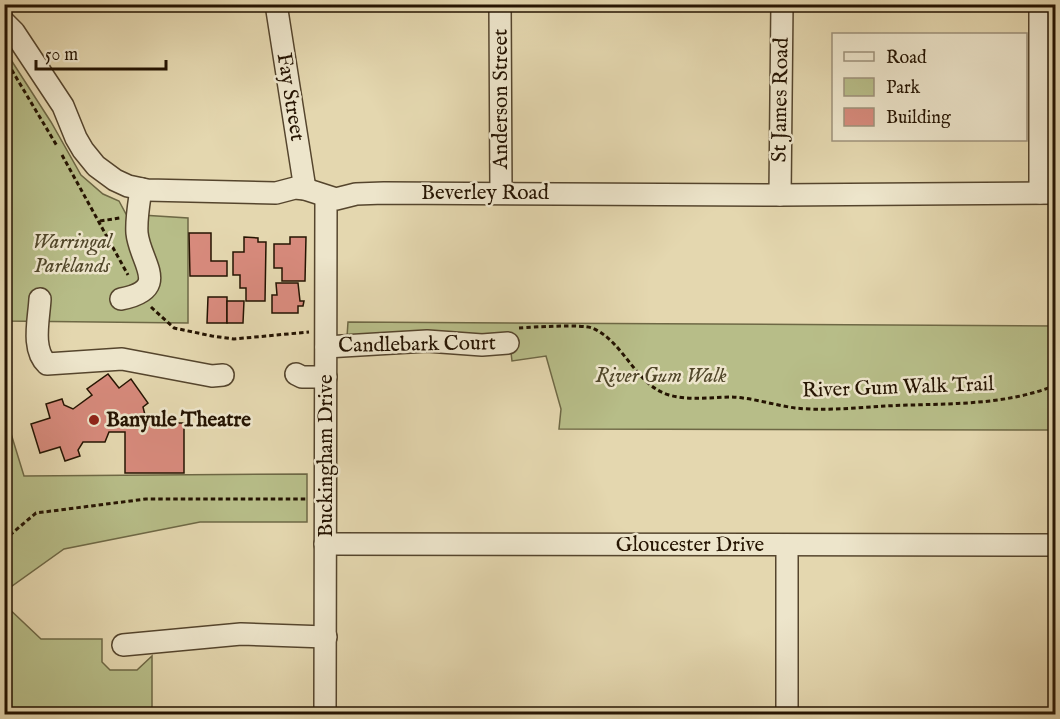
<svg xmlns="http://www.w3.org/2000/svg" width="1060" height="719" viewBox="0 0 1060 719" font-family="'IM FELL English',serif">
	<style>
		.green { fill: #b7bd88; stroke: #6e6845; stroke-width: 1.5 }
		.building { fill: #d78a7c; stroke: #251402; stroke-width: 1.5 }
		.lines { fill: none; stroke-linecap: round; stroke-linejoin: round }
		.minor-casing { stroke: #55452d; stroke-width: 24 }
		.path { stroke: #251402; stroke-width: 3; stroke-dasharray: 4.5 3; stroke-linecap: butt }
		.minor { stroke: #ede5cb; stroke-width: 21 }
		.poi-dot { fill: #8f2418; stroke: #ede5cb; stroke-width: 2 }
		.labels { text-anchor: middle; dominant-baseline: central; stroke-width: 5; stroke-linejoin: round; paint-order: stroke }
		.street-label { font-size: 21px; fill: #251402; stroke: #ede5cb }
		.park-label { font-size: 21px; font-style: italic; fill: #51472a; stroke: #ede5cb }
		.poi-label { font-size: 21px; font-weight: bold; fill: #251402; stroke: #ede5cb; text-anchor: start }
	</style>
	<rect width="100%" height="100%" fill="#e4d7af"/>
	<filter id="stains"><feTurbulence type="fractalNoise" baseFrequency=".00333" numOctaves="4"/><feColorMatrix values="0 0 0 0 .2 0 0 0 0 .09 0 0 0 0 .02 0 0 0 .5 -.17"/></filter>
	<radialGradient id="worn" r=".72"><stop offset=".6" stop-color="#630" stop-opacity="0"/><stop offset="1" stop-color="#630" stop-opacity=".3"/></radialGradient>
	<!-- green -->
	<g class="green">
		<path d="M4,49L51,122L81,175L103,194L119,201L126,214L188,218V323L5,321Z"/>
		<path d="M348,322L1055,326V430L559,429L561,409L546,356L512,361L509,335L347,337Z"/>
		<path d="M5,414L24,476L307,474V522H200L64,549L5,591Z"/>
		<path d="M4,604L41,639H102V662L110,670H137L152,656V714H5Z"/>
	</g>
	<!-- building -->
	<g class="building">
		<path d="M189,233H211V261H227V276H190Z"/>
		<path d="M244,237L258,238V242H266L265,301H246V288H240V275H233V252H244Z"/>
		<path d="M290,237H306L305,281H282V268H274V244H290Z"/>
		<path d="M276,283H298L300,301H304L303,306H298V313H272V295H277Z"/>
		<path d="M208,297H227V323H207Z"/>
		<path d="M227,301H244L243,323H227Z"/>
		<path d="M108,374L119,388L131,379L148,403L143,407L147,423H184V473H125V432H109L105,442H83L78,450L80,456L65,461L60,447L40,453L31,424L50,418L46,404L62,399L64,405L73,409L92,395L87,389Z"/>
	</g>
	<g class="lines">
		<!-- minor casing -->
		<g class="minor-casing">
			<g id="minor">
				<path d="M276,4L305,189"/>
				<path d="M500,4L501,193"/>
				<path d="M4,22L14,32L63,106L76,138L83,150L96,166L115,180L128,186L147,190L276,193L295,188L305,189L336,199L356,194L384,193L780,195L1056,193"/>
				<path d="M1040,193V4"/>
				<path d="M780,195L782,4"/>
				<path d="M40,299C39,319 31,349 47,364L122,359L212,376L223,375"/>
				<path d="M121,299C172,289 140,263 137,233C136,219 139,203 141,189"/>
				<path d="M326,347L427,341L482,345L508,343"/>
				<path d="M296,374L302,377H326"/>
				<path d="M325,544L1056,545"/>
				<path d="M123,645L241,634L326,637"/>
				<path d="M325,714L326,198"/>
				<path d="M787,714V545"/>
			</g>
		</g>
		<!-- path -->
		<g class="path">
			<path d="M4,57L57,146"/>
			<path d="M62,155L128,275"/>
			<path d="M100,221L120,218"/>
			<path d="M151,307L174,328L212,336L234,339L309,332"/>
			<path d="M519,328C533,327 582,324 592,328C624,341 635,385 669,395C690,401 711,397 732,397C753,398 774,405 795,408C824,411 856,408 885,406C941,403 1003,407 1056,385"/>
			<path d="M4,540L36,513L146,499H307"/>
		</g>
		<!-- minor -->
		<use href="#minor" class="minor"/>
	</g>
	<!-- markers -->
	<circle class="poi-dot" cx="94" cy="420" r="6"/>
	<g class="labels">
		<!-- street labels -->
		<g class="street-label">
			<text transform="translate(290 97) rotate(81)">Fay Street</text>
			<text transform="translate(501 99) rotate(-90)">Anderson Street</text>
			<text transform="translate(781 100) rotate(-89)">St James Road</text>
			<text x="485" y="193">Beverley Road</text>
			<text transform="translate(417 345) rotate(-1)">Candlebark Court</text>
			<text transform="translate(898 388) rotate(-2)">River Gum Walk Trail</text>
			<text transform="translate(326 456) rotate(-90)">Buckingham Drive</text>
			<text x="690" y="545">Gloucester Drive</text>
		</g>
		<!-- park labels -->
		<g class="park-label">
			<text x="72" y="242">Warringal<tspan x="72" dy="24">Parklands</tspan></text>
			<text x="661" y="376">River Gum Walk</text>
		</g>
		<!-- poi labels -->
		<g class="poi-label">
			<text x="106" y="420">Banyule Theatre</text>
		</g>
	</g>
	<!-- margin -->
	<rect width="1060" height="719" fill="none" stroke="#e4d7af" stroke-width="24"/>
	<rect x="6" y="6" width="1048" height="707" fill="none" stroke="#251402" stroke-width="3"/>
	<rect x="12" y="12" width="1036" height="695" fill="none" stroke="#251402" stroke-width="1.5"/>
	<!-- legend -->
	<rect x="832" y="33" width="195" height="108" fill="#ede5cb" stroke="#9d917b" stroke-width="1.5"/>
	<rect x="844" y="52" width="30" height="9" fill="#ede5cb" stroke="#9d917b" stroke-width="1.5"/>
	<text x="886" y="63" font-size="18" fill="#251402">Road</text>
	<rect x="844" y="78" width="30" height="18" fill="#b7bd88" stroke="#9d917b" stroke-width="1.5"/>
	<text x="886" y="93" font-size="18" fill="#251402">Park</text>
	<rect x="844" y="108" width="30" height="18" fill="#d78a7c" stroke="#9d917b" stroke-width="1.5"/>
	<text x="886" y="123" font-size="18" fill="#251402">Building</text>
	<!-- scale -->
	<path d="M36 60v9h130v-9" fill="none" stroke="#251402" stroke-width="3"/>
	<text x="45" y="60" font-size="18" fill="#251402" stroke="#ede5cb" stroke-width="4.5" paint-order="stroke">50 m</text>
	<rect width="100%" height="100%" filter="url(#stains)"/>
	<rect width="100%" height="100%" fill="url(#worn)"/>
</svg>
